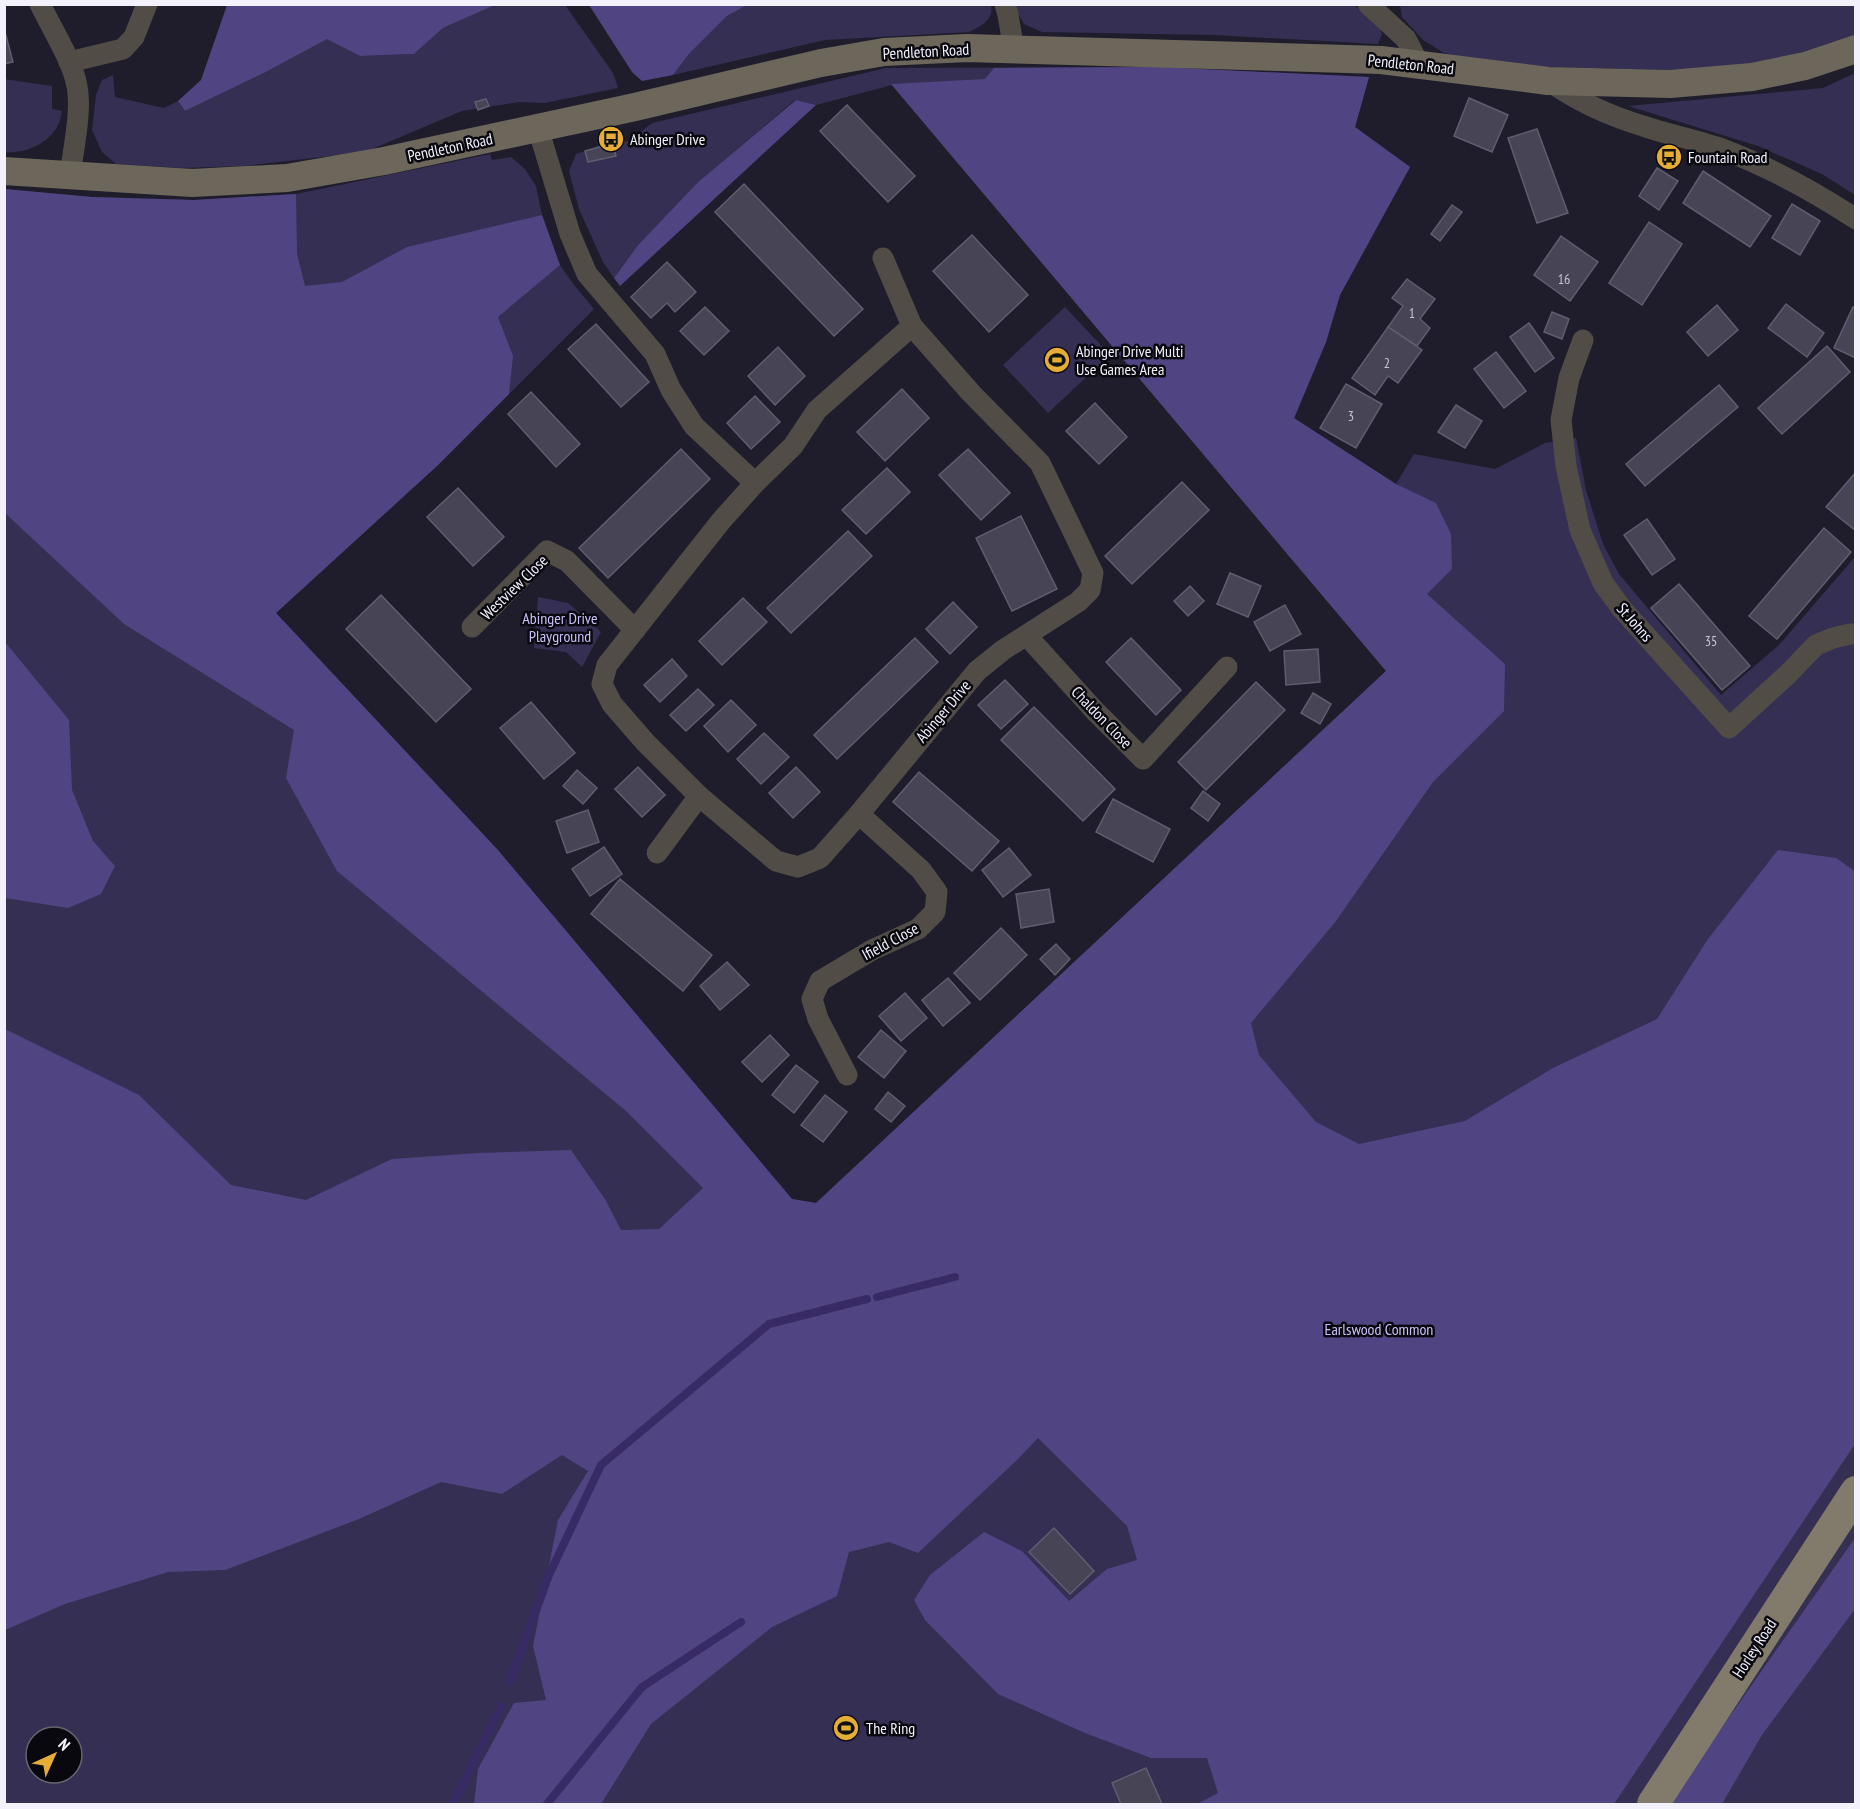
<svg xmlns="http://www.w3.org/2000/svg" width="1860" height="1809" viewBox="0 0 1860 1809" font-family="'PT Sans Narrow',sans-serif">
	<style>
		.green { fill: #352f53; fill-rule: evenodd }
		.forest { fill: #504582 }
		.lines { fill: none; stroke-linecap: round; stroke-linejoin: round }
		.stream { stroke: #382b65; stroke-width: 8 }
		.building { fill: #464455; stroke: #5f5d6f; stroke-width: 1.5 }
		.street { stroke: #514d46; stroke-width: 21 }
		.secondary { stroke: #6d665b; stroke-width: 28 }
		.primary { stroke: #827a6b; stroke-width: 32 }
		.labels { text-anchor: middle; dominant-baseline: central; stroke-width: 5; stroke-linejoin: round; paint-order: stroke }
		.number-label { font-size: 14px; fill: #c7c6d2 }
		.street-label { font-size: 16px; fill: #f2f1fc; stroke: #09080f }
		.poi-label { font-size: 16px; fill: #f2f1fc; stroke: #09080f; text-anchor: start }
		.park-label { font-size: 16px; fill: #c9c2fa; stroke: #09080f }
	</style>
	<rect width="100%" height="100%" fill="#1f1d2c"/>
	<!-- green -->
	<g class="green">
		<path d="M495,5H565L613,73L618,88L545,103L519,102L462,111L365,152L244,166L182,168L116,164L102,152L92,130L96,95L102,80L113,75L115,97L164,108L178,101L185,111L264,73L327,38L360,56L414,54L443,28Z"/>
		<path d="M747,5H991C994,20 981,26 969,32L825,40L673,75L689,54L727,16Z"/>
		<path d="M1013,5H1354L1378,24L1382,34L1378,44L1214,35L1042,32L1024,24Z"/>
		<path d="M1400,5H1855V35L1802,52L1746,66L1671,70L1549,67L1469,61L1444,53L1423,40L1402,17Z"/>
		<path d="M1157,67L1369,77L1355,127L1410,167L1340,295L1326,342L1294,419L1396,484L1414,454L1495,469L1545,443L1576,438L1586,490L1603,544L1619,574L1721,695L1779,645L1855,557V1804H5L4,189L92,197L194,200L296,194L490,154L492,160L511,157L525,169L536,186L542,215L560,265L574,285L594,309L437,466L276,613L497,849L792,1199L816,1203L1386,671L892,85L816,105L795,100L698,182L638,245L614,278L603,262L579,209L569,171L576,154L613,143L629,141L652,123L886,68ZM36,1737H72V1773H36Z"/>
		<path d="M1855,73V195L1822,174L1758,146L1628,106L1823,88Z"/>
		<path d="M4,79L52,86V109L62,111C61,115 60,121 58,125C49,144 24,154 5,152Z"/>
		<path d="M1065,307L1110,355L1048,413L1003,365Z"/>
		<path d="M538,597L568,603L601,632L582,667L566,652L534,648Z"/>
	</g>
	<!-- forest -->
	<g class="forest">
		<path d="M227,5V4L495,5L443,28L414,54L360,56L327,39L264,73L185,111L178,101L201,80Z"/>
		<path d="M589,5H747L727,16L689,54L673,75L642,81L632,72Z"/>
		<path d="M1157,67L1369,77L1355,127L1410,167L1340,295L1326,342L1294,418L1396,484L1436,503L1451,534L1452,569L1427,594L1505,664L1504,711L1433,782L1336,921L1251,1023L1259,1055L1316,1122L1359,1144L1465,1121L1553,1068L1657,1019L1708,939L1778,850L1836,858L1856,872L1855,1444L1614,1804H1197L1218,1793L1207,1758H1151L1085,1733L998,1694L925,1620L914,1600L930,1575L984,1532L1022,1551L1069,1601L1107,1569L1137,1560L1127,1526L1038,1438L1017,1460L918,1553L889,1542L849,1552L837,1596L772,1627L651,1724L601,1804H474L478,1769L514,1703L546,1700L533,1646L558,1520L588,1471L562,1455L502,1494L441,1482L359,1519L225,1570L168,1572L65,1604L5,1630V1029L139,1095L231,1185L306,1200L392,1159L478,1153L571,1150L605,1199L621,1230L659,1229L703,1188L626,1111L337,871L286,778L294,730L124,624L5,513V189L92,197L194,200L296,194L297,254L305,286L342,282L407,247L542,215L560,265L498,317L513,356L509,394L437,466L276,613L497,849L792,1199L816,1203L1386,671L891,84L985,79L994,68Z"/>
		<path d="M796,100L816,105L620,286L614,278L638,245L698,182Z"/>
		<path d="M5,642L69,720L72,790L93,841L115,866L101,894L68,908L5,898Z"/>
		<path d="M1855,1538V1609L1762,1735L1722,1804H1668Z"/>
	</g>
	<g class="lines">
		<!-- stream -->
		<g class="stream">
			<path d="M877,1297L955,1277"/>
			<path d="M510,1681L549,1575L601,1465L769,1324L867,1299"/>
			<path d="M453,1804L501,1706"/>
			<path d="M547,1804L642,1687L741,1622"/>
		</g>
	</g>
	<!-- building -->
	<g class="building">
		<path d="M4,28L13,62L4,64Z"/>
		<path d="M1469,98L1508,115L1492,152L1454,136Z"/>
		<path d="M486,99L489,106L478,110L475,102Z"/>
		<path d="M847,105L915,176L888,202L820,131Z"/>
		<path d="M1537,129L1568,213L1537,223L1508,138Z"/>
		<path d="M613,143L616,156L588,162L585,151Z"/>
		<path d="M1657,168L1678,181L1659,210L1639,196Z"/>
		<path d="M1703,171L1771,216L1750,247L1683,203Z"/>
		<path d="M744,184L863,309L834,336L715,212Z"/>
		<path d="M1792,204L1820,221L1800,255L1772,238Z"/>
		<path d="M1452,205L1462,212L1440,241L1431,234Z"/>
		<path d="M1649,222L1682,244L1642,305L1609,283Z"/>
		<path d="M972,235L1028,295L989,332L933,271Z"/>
		<path d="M1561,236L1598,262L1570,301L1534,275Z"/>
		<path d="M667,262L696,292L675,312L667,303L651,318L631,297Z"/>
		<path d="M1407,279L1435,299L1420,319L1430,328L1417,346L1388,327L1403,306L1392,298Z"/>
		<path d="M1786,304L1824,333L1807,357L1768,328Z"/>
		<path d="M1717,305L1738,330L1708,356L1687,332Z"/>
		<path d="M705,307L729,331L704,355L680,331Z"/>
		<path d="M1853,307L1856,308V358L1834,348Z"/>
		<path d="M1552,312L1569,319L1562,339L1544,332Z"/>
		<path d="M1529,323L1554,358L1535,372L1510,337Z"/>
		<path d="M596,324L649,382L621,407L568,349Z"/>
		<path d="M1388,327L1422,350L1398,383L1388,376L1375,395L1352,378Z"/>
		<path d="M1827,346L1850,372L1782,434L1758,408Z"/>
		<path d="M778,347L805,376L775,405L748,376Z"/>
		<path d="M1496,352L1526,391L1504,408L1474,369Z"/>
		<path d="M1346,384L1382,404L1356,448L1320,428Z"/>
		<path d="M1719,385L1738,407L1645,486L1626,464Z"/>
		<path d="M902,389L929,418L885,461L857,432Z"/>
		<path d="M531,392L580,444L556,467L508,414Z"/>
		<path d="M755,396L780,422L751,449L727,423Z"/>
		<path d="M1095,403L1127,437L1099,464L1066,431Z"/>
		<path d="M1456,405L1482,421L1465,448L1438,432Z"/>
		<path d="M681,449L710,479L608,578L579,548Z"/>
		<path d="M968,449L1010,493L981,520L939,475Z"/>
		<path d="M887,468L910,492L866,534L842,510Z"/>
		<path d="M1856,472V531L1826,507Z"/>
		<path d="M1182,482L1209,510L1132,584L1105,556Z"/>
		<path d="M458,488L504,537L473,566L427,517Z"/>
		<path d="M1021,516L1057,589L1012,611L976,538Z"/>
		<path d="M1647,519L1675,559L1652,575L1624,535Z"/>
		<path d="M1824,528L1851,552L1777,639L1749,616Z"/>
		<path d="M848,531L872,556L791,633L767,608Z"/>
		<path d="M1230,573L1261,586L1248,617L1217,604Z"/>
		<path d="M1679,584L1750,666L1722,690L1651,608Z"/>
		<path d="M1190,586L1204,601L1188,616L1174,601Z"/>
		<path d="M381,595L471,689L436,722L346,629Z"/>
		<path d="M743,598L767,622L722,665L699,641Z"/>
		<path d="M953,602L977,627L950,654L926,629Z"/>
		<path d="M1285,605L1301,634L1270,651L1254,622Z"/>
		<path d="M915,638L938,662L837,759L814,735Z"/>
		<path d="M1131,638L1181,690L1156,715L1106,662Z"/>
		<path d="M1318,649L1320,682L1286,685L1284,651Z"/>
		<path d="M672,659L687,676L660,702L644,685Z"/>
		<path d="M1005,680L1028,704L1001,729L978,705Z"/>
		<path d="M1256,682L1285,710L1206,790L1178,762Z"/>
		<path d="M698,689L714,705L686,731L670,715Z"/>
		<path d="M1313,693L1331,704L1320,724L1301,713Z"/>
		<path d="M731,700L756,725L728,752L704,726Z"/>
		<path d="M531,702L575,753L544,779L500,728Z"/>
		<path d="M1034,707L1115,789L1083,821L1001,740Z"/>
		<path d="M764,733L789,757L761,784L737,759Z"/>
		<path d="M638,767L665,795L642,817L615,789Z"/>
		<path d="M796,767L820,792L793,818L769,793Z"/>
		<path d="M577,770L597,788L583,804L563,786Z"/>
		<path d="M919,772L999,841L972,871L893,802Z"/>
		<path d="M1203,791L1220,804L1208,821L1191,808Z"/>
		<path d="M1113,799L1170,829L1153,862L1096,832Z"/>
		<path d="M588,810L599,842L567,853L556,821Z"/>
		<path d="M604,847L622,874L590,896L572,869Z"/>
		<path d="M1009,848L1031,875L1003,897L982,870Z"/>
		<path d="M620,879L712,955L683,991L591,914Z"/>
		<path d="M1049,889L1054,922L1021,928L1016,894Z"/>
		<path d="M1001,928L1027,955L980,1000L954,973Z"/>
		<path d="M1056,944L1070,959L1055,975L1040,959Z"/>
		<path d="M727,962L749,985L720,1010L700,986Z"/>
		<path d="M948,978L970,1003L943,1026L922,1000Z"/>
		<path d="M905,993L927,1018L901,1041L879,1016Z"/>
		<path d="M881,1030L906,1051L884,1078L858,1057Z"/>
		<path d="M770,1035L789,1055L762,1082L742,1062Z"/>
		<path d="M796,1065L818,1082L794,1113L772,1095Z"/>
		<path d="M888,1092L905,1106L891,1122L875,1109Z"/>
		<path d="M825,1095L847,1112L823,1142L801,1125Z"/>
		<path d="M1054,1528L1094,1571L1070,1594L1029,1552Z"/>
		<path d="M1146,1768L1162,1804H1121L1112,1783Z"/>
	</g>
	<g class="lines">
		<!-- street -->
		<g class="street">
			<path d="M40,4C51,27 73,62 77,86C82,111 73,150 70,176"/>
			<path d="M1005,4L1008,15L1014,50"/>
			<path d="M1368,4L1406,39L1419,64"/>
			<path d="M69,62L123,49L134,37L147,4"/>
			<path d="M1549,81C1577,101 1610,116 1643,126C1669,135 1697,140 1722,149C1770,167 1813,191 1856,219"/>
			<path d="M538,128L570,234L587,274L655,354L671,390L694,426L755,483"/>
			<path d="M883,258L912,326"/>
			<path d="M912,326L971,393L1040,463L1093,573L1090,590L1078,602L1003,650L977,671L859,814L820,858L798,867L776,861L699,796L645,742L612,704L602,684L607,665L721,521L755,483L793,446L817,410Z"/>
			<path d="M1583,340L1569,378L1561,420L1566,466L1580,530L1603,583L1622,609L1729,728L1788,674L1816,645L1833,638L1850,634H1856"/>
			<path d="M472,627L547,551L567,561L635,630"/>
			<path d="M1027,636L1095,711L1143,759L1227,667"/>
			<path d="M657,853L699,796"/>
			<path d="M847,1075L818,1019L812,999L820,981L872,950L918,929L935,912L937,892L921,870L859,814"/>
		</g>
		<!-- secondary -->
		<path class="secondary" d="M4,171L192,183L287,178L384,161L635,107L821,63L884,52L967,48L1381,60L1548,81L1670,84L1752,77L1805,66L1856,49"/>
		<!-- primary -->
		<path class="primary" d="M1653,1804L1856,1492"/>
	</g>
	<!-- icons -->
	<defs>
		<g id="bus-disc" transform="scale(1.35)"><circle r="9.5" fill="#e5ad35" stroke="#09080f"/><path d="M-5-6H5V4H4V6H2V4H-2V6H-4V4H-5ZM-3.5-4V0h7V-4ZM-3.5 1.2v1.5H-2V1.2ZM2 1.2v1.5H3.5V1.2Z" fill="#111"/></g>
		<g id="stadium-disc" transform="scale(1.35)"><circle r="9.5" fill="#e5ad35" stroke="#09080f"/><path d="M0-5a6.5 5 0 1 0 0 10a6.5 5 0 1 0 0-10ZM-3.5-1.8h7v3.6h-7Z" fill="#111"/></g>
	</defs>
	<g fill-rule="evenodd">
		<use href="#bus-disc" x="611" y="139"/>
		<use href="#bus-disc" x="1669" y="157"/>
		<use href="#stadium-disc" x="1057" y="360"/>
		<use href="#stadium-disc" x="846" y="1728"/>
	</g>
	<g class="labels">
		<!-- number labels -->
		<g class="number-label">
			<text x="1564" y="279">16</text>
			<text x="1412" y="313">1</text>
			<text x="1387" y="363">2</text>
			<text x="1351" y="416">3</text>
			<text x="1711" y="641">35</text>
		</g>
		<!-- street labels -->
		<g class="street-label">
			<text transform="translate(926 51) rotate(-3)">Pendleton Road</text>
			<text transform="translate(1411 64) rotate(6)">Pendleton Road</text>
			<text transform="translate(450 147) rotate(-12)">Pendleton Road</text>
			<text transform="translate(514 587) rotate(-44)">Westview Close</text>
			<text transform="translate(1635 622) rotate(49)">St Johns</text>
			<text transform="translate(943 711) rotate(-50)">Abinger Drive</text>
			<text transform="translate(1102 717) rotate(46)">Chaldon Close</text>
			<text transform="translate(890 941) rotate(-28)">Ifield Close</text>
			<text transform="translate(1754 1648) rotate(-57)">Horley Road</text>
		</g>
		<!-- poi labels -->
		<g class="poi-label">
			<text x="630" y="139">Abinger Drive</text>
			<text x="1688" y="157">Fountain Road</text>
			<text x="1076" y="351">Abinger Drive Multi<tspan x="1076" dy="18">Use Games Area</tspan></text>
			<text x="866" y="1728">The Ring</text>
		</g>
		<!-- park labels -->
		<g class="park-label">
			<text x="560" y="618">Abinger Drive<tspan x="560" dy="18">Playground</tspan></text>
			<text x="1379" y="1329">Earlswood Common</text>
		</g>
	</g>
	<!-- border -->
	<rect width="1860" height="1809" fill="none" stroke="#f2f1fc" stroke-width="12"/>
	<!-- north arrow -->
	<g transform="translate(54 1755) rotate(45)"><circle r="28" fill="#09080f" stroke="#66656e" stroke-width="1.5"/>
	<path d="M0-4.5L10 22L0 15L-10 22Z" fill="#e5ad35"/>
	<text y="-9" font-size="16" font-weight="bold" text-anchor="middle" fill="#f2f1fc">N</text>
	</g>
</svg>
